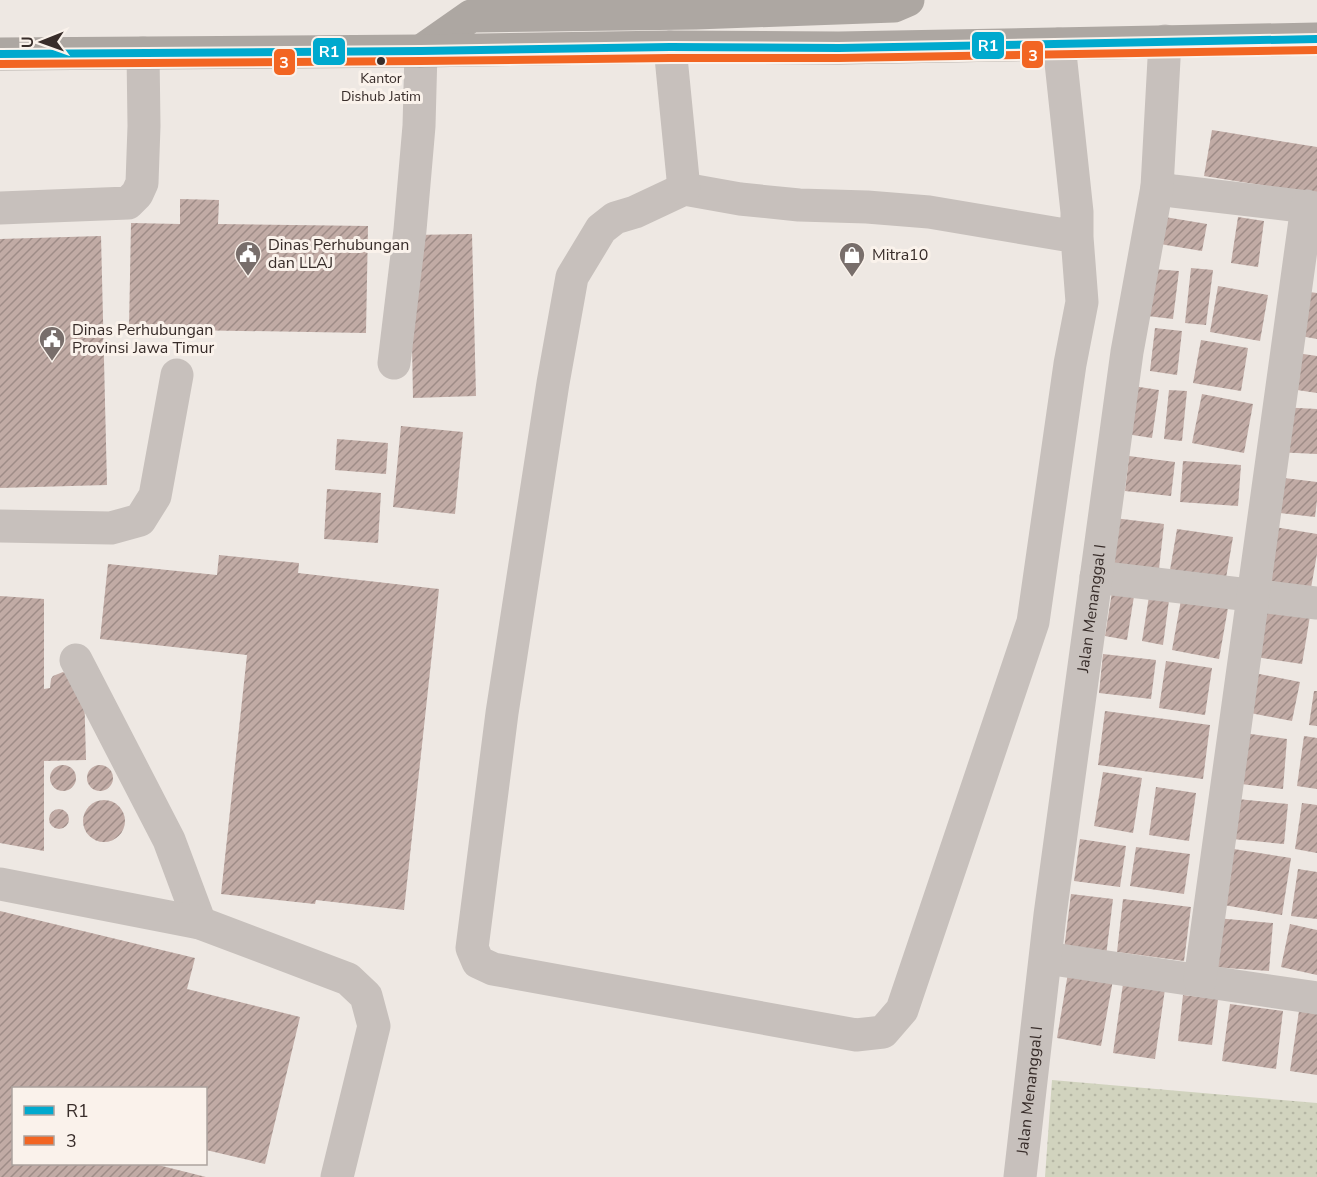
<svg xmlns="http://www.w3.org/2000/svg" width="1317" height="1177" viewBox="0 0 1317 1177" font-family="'Nunito Sans',sans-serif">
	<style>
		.grass { fill: url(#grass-dots) }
		.building { fill: url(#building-hatch) }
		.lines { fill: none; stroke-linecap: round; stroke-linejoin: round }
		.minor { stroke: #c7c0bc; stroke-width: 33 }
		.highway { stroke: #ada7a2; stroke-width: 33 }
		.bus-1-casing { stroke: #faf2eb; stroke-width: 12 }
		.bus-2-casing { stroke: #faf2eb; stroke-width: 12 }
		.bus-1 { stroke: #00a9ce; stroke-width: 8 }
		.bus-2 { stroke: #f26522; stroke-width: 8 }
		.bus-dot { fill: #382d2a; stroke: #faf2eb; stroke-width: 2 }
		.labels { text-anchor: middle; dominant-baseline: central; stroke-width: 6; stroke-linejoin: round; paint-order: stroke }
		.bus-label { font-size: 14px; fill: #382d2a; stroke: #faf2eb }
		.poi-label { font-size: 16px; fill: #382d2a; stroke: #faf2eb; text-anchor: start }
		.street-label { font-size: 16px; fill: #382d2a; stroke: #faf2eb }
		.line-badge { stroke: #faf2eb; stroke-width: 2 }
		.badge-label { font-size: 16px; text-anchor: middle; font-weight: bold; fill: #fff }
	</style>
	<defs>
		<pattern id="grass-dots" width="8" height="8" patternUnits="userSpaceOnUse" patternTransform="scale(1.5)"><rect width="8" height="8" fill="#d1d3be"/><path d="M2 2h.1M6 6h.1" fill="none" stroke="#b4b5a3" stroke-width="1.8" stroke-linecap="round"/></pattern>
		<pattern id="building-hatch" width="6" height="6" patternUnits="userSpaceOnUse" patternTransform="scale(1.5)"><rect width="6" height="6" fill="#c1aba5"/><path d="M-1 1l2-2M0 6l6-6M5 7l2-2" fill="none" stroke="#9e8c87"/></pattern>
	</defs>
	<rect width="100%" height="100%" fill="#eee8e3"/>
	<!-- grass -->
	<path class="grass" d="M1052,1080L1317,1103V1177H1045Z"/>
	<!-- building -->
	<g class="building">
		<path d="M1212,130L1317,147V194L1204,176Z"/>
		<path d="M180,199L219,200L218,224L368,226L366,333L129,329L131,223L180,224Z"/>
		<path d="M1159,216L1207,224L1202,251L1154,243Z"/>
		<path d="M1238,217L1264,221L1258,267L1231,263Z"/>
		<path d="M472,234L476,396L413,398L410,235Z"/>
		<path d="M101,236L107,485L0,488V239Z"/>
		<path d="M1191,268L1213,270L1206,325L1185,323Z"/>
		<path d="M1153,269L1179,271L1173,319L1147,316Z"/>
		<path d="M1218,286L1268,295L1260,341L1210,332Z"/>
		<path d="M1302,291L1317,293V339L1295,335Z"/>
		<path d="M1155,328L1182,331L1177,375L1150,371Z"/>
		<path d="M1201,340L1248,348L1241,391L1193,383Z"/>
		<path d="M1290,352L1317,356V393L1284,388Z"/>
		<path d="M1133,386L1159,390L1152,438L1126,434Z"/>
		<path d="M1169,390L1187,391L1182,441L1164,439Z"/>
		<path d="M1202,394L1253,404L1244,453L1192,443Z"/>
		<path d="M1280,407L1317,409V454L1275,452Z"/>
		<path d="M401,426L463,432L455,514L393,507Z"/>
		<path d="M337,439L388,443L386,474L335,470Z"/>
		<path d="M1129,456L1175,462L1171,496L1125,491Z"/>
		<path d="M1183,461L1241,465L1238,506L1180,502Z"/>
		<path d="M1276,477L1317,482V500L1315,517L1271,512Z"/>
		<path d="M327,489L381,493L378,543L324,539Z"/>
		<path d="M1114,518L1164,524L1159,569L1109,563Z"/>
		<path d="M1268,526L1317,534V554L1311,588L1259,579Z"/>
		<path d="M1177,529L1233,537L1225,584L1169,576Z"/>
		<path d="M219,555L299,563L298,573L439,589L404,910L316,900L315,904L221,894L247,655L100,639L108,564L217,575Z"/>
		<path d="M1113,586L1135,590L1127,640L1105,636Z"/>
		<path d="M1150,590L1170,593L1163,645L1142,641Z"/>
		<path d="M0,596L44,599V689L50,688L51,679L53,676L63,672L67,674L84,687L86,760L44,761V851L0,843Z"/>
		<path d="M1181,600L1228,608L1219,659L1172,650Z"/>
		<path d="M1256,608L1310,616L1302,664L1249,656Z"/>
		<path d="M1103,654L1156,660L1151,699L1099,693Z"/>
		<path d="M1166,661L1212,668L1205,715L1159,708Z"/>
		<path d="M1244,671L1300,682L1292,721L1240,711Z"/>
		<path d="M1314,691H1317V726L1309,725Z"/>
		<path d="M1105,711L1210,725L1203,779L1098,765Z"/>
		<path d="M1237,732L1287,739L1283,789L1233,783Z"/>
		<path d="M1304,736L1317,738V789L1297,786Z"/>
		<circle cx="100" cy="778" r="13"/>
		<circle cx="63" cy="778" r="13"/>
		<path d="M1103,772L1142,778L1133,833L1094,826Z"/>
		<path d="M1156,787L1196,793L1189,841L1149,835Z"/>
		<path d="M1228,798L1288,804L1284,844L1222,838Z"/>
		<circle cx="104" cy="821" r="21"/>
		<path d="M1302,803L1317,805V853L1295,849Z"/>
		<circle cx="59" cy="819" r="10"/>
		<path d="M1080,839L1126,846L1120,887L1074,881Z"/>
		<path d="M1136,847L1190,854L1184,894L1130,886Z"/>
		<path d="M1221,847L1291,858L1282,915L1212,903Z"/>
		<path d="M1298,869L1317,872V919L1291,916Z"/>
		<path d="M1071,894L1113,899L1106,956L1064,950Z"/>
		<path d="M1123,899L1191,907L1184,961L1117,952Z"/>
		<path d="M0,911L195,958L187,989L300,1017L265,1164L206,1150V1088H14V1164H154L206,1177H0Z"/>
		<path d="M1216,918L1273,923L1269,971L1212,967Z"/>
		<path d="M1290,924L1317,930V975L1281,967Z"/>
		<path d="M1068,973L1113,980L1101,1046L1057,1038Z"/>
		<path d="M1123,984L1165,989L1155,1059L1113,1053Z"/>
		<path d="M1183,995L1218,999L1212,1045L1178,1041Z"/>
		<path d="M1230,1004L1283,1011L1276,1069L1222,1061Z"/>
		<path d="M1299,1011L1317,1014V1075L1290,1071Z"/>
	</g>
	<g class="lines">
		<!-- minor -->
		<g class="minor">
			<path d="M1059,44L1077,212V237L1082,302L1070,364L1033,622L902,1010L883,1032L856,1035L493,969L478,962L472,948L502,713L553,383L572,277L601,229L615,218L635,212L684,189L740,199L799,205L867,207L929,212L1077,237"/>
			<path d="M670,47L684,189"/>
			<path d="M1157,187L1173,191L1317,208"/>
			<path d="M0,208L128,203L137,194L142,183L144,126L143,53"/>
			<path d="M394,363L410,230L419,126L421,51"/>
			<path d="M0,526L111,528L140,520L155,496L177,375"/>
			<path d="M1096,577L1317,603"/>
			<path d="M76,660L169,840L200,923"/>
			<path d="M0,884L200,923L348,979L366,996L374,1026L337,1177"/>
			<path d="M1046,958L1317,998"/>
			<path d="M1200,980L1307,206"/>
			<path id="s1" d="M1020,1177L1050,915L1127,352L1157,187L1165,41"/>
		</g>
		<!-- highway -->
		<g class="highway">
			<path d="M421,51L471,16L696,13L894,6L908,0"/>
			<path d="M0,54L421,51L670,47L839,48L1317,39"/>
		</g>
		<!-- bus-1 casing -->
		<g class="bus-1-casing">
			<path id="bus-1" d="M0,54L421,51L670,47L839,48L1317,39"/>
		</g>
		<!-- bus-2 casing -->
		<g class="bus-2-casing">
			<path id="bus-2" d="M0,64L421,61L670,58H839L1317,50"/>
		</g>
		<!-- bus-1 -->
		<use href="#bus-1" class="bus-1"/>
		<!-- bus-2 -->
		<use href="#bus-2" class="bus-2"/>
	</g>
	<!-- icons -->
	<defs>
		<g id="civic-pin" transform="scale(1.35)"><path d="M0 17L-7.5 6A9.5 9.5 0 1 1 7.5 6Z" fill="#786e6b" stroke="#faf2eb"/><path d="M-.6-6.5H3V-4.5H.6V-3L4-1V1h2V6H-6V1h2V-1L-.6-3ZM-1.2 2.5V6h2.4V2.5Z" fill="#fff"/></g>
		<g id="shop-pin" transform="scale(1.35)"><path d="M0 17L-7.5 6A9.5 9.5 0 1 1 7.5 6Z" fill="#786e6b" stroke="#faf2eb"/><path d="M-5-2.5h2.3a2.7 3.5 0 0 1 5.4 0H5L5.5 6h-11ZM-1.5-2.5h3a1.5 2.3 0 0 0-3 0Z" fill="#fff"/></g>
	</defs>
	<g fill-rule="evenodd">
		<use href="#civic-pin" x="248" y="254"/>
		<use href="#shop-pin" x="852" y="255"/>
		<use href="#civic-pin" x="52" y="339"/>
	</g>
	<!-- markers -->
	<circle class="bus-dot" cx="381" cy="61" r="5"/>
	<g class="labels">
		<!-- bus labels -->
		<g class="bus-label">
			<text x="381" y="78">Kantor<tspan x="381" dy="18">Dishub Jatim</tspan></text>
		</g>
		<!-- poi labels -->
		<g class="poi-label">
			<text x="268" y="245">Dinas Perhubungan<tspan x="268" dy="18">dan LLAJ</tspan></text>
			<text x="872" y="255">Mitra10</text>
			<text x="72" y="330">Dinas Perhubungan<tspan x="72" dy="18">Provinsi Jawa Timur</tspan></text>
		</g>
		<!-- street labels -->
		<g class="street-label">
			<text stroke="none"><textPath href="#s1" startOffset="573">Jalan Menanggal I</textPath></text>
			<text stroke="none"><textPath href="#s1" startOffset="87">Jalan Menanggal I</textPath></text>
		</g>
	</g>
	<g class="line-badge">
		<rect x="971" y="31" width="34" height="29" rx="6" fill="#00a9ce"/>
		<rect x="312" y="37" width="34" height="29" rx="6" fill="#00a9ce"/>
		<rect x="1021" y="40" width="23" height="29" rx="6" fill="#f26522"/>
		<rect x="273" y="48" width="23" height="28" rx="6" fill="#f26522"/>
	</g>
	<g class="badge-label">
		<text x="988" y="51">R1</text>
		<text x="329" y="57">R1</text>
		<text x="1033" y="61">3</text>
		<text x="284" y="68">3</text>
	</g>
	<!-- legend -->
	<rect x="12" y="1087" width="195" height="78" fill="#faf2eb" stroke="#aca39e" stroke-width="1.5"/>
	<rect x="24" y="1106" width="30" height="9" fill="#00a9ce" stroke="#aca39e" stroke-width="1.5"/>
	<text x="66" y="1117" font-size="18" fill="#382d2a">R1</text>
	<rect x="24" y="1136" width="30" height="9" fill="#f26522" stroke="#aca39e" stroke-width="1.5"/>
	<text x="66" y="1147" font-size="18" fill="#382d2a">3</text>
	<!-- north arrow -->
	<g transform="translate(42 42) rotate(269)" stroke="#faf2eb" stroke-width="4.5" paint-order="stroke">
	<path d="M0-4.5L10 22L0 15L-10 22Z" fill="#382d2a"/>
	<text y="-9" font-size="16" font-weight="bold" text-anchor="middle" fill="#382d2a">U</text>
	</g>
</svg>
